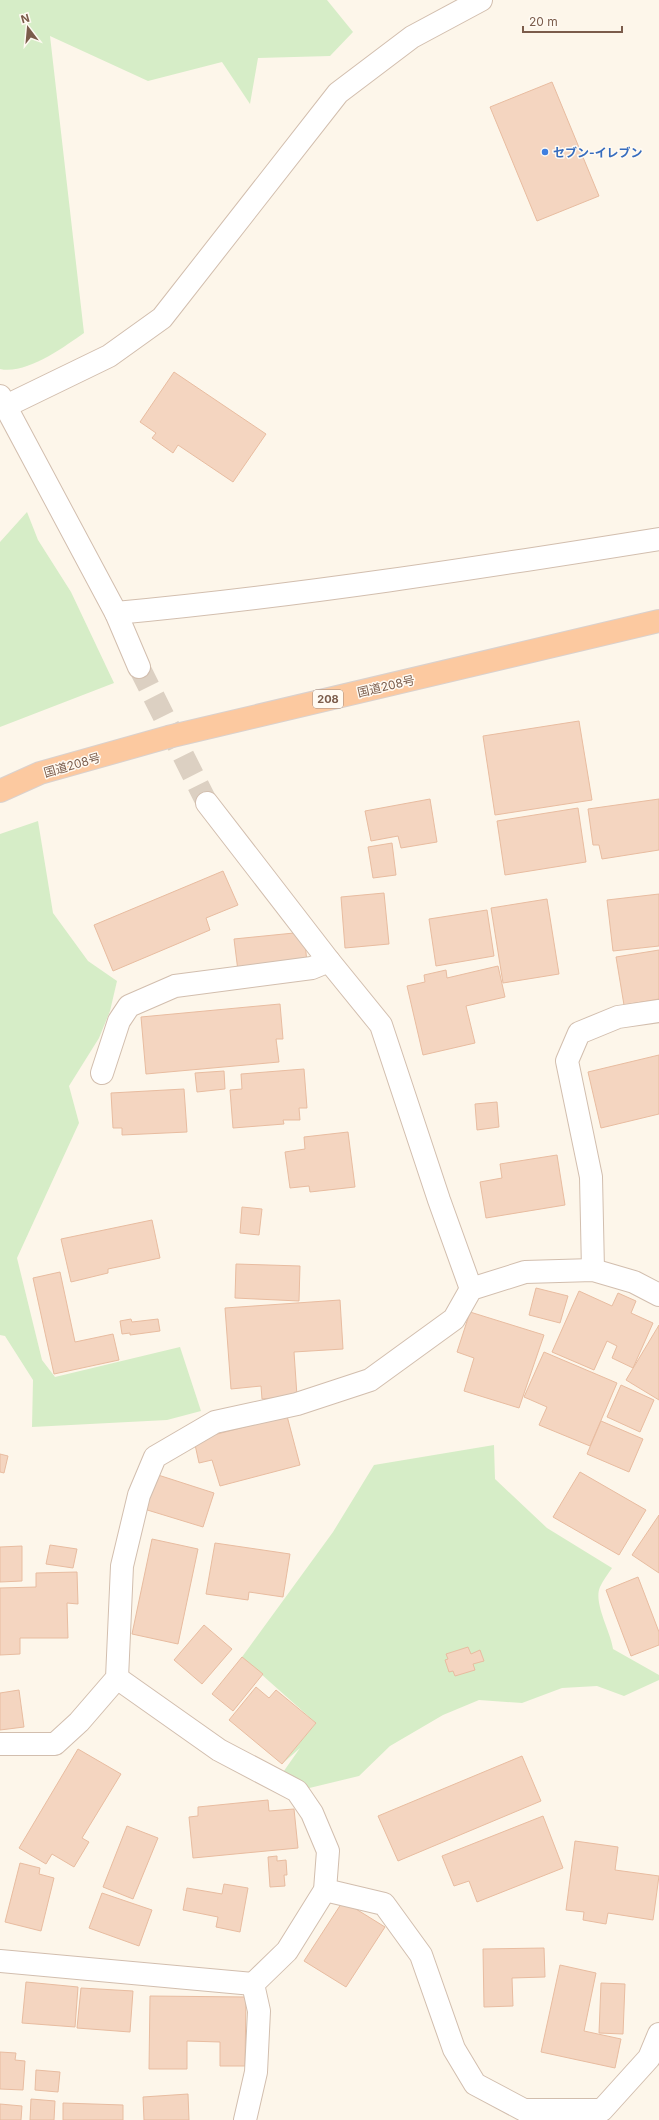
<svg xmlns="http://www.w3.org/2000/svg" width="659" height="2120" viewBox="0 0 659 2120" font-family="Inter,'Noto Sans JP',sans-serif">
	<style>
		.green { fill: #d6edc7 }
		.building { fill: #f4d5c0; stroke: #e8bca0 }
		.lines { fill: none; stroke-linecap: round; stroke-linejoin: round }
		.minor-tunnel { stroke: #dcd0c2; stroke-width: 22; stroke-dasharray: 22 11; stroke-linecap: butt }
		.minor-casing { stroke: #d2beae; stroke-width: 24 }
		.tertiary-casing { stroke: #d2beae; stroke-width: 24 }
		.trunk-casing { stroke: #dad1cd; stroke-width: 24 }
		.minor { stroke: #fff; stroke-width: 22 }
		.tertiary { stroke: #fff; stroke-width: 22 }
		.trunk { stroke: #fcc9a0; stroke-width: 22 }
		.shop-dot { fill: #3f7fe0; stroke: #fffaf2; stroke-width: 1.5 }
		.labels { text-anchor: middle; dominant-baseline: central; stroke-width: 3; stroke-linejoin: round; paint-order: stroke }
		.shield { fill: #fffaf2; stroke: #a38b7d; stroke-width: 1 }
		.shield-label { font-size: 11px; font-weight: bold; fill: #7b5c4b }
		.shop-label { font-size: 12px; font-weight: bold; fill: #366cbe; stroke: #fffaf2; text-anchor: start }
		.street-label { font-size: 12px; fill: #7b5c4b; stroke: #fffaf2 }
	</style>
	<rect width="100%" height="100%" fill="#fdf6ea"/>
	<!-- green -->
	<g class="green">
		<path d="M0,0H327L353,32L330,56L258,58L250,104L222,62L148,81L50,36L84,333C64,347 26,375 0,369Z"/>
		<path d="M27,512L38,540L71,592L114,683L0,727V542Z"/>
		<path d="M38,821L53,913L88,961L117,981L110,1011L99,1038L69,1086L79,1123L17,1258L42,1360L55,1377L180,1347L201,1411L167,1420L32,1427L33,1380L5,1336L0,1335V834Z"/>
		<path d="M494,1445L495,1479L547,1528L612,1568C608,1574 603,1580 600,1587C593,1603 611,1632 613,1649L659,1675V1680L624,1696L597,1686L562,1688L522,1703L479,1700L443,1715L390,1746L359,1776L297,1791L279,1778L300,1748L282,1764L316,1723L242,1657L333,1532L374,1465Z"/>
	</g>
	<!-- building -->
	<g class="building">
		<path d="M552,82L599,196L537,221L490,107Z"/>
		<path d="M174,372L266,434L233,482L178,445L173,453L152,438L156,433L140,422Z"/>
		<path d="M579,721L592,800L495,815L483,736Z"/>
		<path d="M430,799L437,842L401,848L398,836L371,841L365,811Z"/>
		<path d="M659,799V850L602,859L599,845H593L588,809Z"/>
		<path d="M578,808L586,862L505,875L497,821Z"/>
		<path d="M392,843L396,875L373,878L368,847Z"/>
		<path d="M223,871L238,905L206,918L210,930L113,971L94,925Z"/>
		<path d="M384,893L389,944L345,948L341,897Z"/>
		<path d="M659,894V946L613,951L607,900Z"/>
		<path d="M547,899L559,974L503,983L491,908Z"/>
		<path d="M487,910L494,956L436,966L429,919Z"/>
		<path d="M304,932L307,963L238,971L234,939Z"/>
		<path d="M659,950V999L624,1005L616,957Z"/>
		<path d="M498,966L505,997L466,1006L475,1043L423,1055L407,986L425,982L424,975L446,970L447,978Z"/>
		<path d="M280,1004L283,1039H276L279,1062L146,1074L141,1017Z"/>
		<path d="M659,1055V1114L601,1128L588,1072Z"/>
		<path d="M304,1069L307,1108H299L300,1120H283L284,1124L233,1128L230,1090L242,1089L241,1074Z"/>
		<path d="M224,1071L225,1089L197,1092L195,1073Z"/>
		<path d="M184,1089L187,1132L122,1135V1128H113L111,1093Z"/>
		<path d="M497,1102L499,1127L477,1130L475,1104Z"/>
		<path d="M348,1132L355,1187L310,1192L309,1186L290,1188L285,1152L305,1149L304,1137Z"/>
		<path d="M557,1155L565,1205L486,1218L480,1182L502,1178L500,1164Z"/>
		<path d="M242,1207L262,1209L259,1235L240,1233Z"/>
		<path d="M152,1220L160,1258L108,1269V1273L71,1282L61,1239Z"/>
		<path d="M236,1264L300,1266L299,1301L235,1298Z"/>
		<path d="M60,1272L75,1342L113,1334L119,1360L54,1374L33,1278Z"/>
		<path d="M536,1288L568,1296L560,1323L529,1315Z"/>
		<path d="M579,1291L612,1306L618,1293L636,1301L631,1313L653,1323L633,1368L612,1358L617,1346L607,1341L594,1370L552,1352Z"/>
		<path d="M340,1300L343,1349L294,1352L297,1396L262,1399L261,1386L231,1389L225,1308Z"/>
		<path d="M470,1312L544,1335L519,1408L464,1391L474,1358L457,1352Z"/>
		<path d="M131,1319L132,1322L158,1319L160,1331L130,1335V1333L122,1334L120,1321Z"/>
		<path d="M659,1325V1400L626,1380Z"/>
		<path d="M544,1352L617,1383L590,1446L539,1425L547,1407L524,1397Z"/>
		<path d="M621,1385L654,1400L640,1432L607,1417Z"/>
		<path d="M287,1416L300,1465L220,1486L212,1460L199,1463L194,1440Z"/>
		<path d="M601,1421L643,1439L629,1472L587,1454Z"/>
		<path d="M0,1454L8,1456L4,1473L0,1472Z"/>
		<path d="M580,1472L646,1510L619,1555L553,1517Z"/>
		<path d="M155,1474L214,1493L203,1527L144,1509Z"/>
		<path d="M659,1515V1573L632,1555Z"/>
		<path d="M152,1539L198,1549L178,1644L132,1634Z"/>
		<path d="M215,1543L290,1554L283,1597L249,1592L248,1600L206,1594Z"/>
		<path d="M50,1545L77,1549L73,1568L46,1564Z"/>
		<path d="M22,1546V1581L0,1582V1547Z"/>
		<path d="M77,1572L78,1604L67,1603L68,1638H20V1654L0,1655V1588L36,1587V1573Z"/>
		<path d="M638,1577L659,1632V1645L631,1656L606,1590Z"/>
		<path d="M204,1625L232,1649L202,1684L174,1660Z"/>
		<path d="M468,1647L471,1654L480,1650L484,1661L473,1664L475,1670L455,1676L453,1671L449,1672L445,1660L448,1659L446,1654Z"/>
		<path d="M242,1657L263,1674L233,1711L212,1694Z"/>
		<path d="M256,1687L269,1698L276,1690L316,1723L282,1764L229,1720Z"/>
		<path d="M19,1690L24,1727L0,1730V1693Z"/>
		<path d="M78,1749L121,1774L82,1838L89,1842L74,1867L52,1854L46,1864L19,1848Z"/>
		<path d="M522,1756L541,1801L398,1861L378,1816Z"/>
		<path d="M268,1800L269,1811L294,1809L298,1848L193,1858L189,1817L198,1816V1807Z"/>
		<path d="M543,1816L563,1868L477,1902L469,1881L454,1886L442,1856Z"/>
		<path d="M127,1826L158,1838L133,1899L103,1887Z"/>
		<path d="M575,1841L618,1847L615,1870L659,1876L653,1920L608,1913L606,1924L583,1920L584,1912L566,1910Z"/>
		<path d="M277,1856V1861L286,1860L287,1875H284L285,1886L270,1887L268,1857Z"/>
		<path d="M20,1863L40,1868L39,1874L54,1878L41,1931L5,1922Z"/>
		<path d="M224,1884L248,1888L240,1932L216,1927L218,1917L183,1910L187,1888L222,1894Z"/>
		<path d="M102,1893L152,1910L139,1946L89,1928Z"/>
		<path d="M343,1901L385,1927L346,1987L304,1961Z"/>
		<path d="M544,1948L545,1977L512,1978L513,2006L484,2007L483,1949Z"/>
		<path d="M560,1965L596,1973L584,2031L621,2039L615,2068L541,2052Z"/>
		<path d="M26,1982L78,1987L75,2027L22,2023Z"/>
		<path d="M601,1983L625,1984L623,2034L599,2033Z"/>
		<path d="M81,1988L133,1991L130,2032L77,2028Z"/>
		<path d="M150,1996L246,1997L245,2066H220V2042L187,2041V2069H149Z"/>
		<path d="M0,2052L16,2053L15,2060L25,2061L23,2090L0,2089Z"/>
		<path d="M36,2070L60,2072L58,2092L35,2090Z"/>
		<path d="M188,2094L189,2120H144L143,2097Z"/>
		<path d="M31,2099L55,2101L54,2120H30Z"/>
		<path d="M63,2103L123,2105V2120H63Z"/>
		<path d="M0,2104L22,2106L21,2120H0Z"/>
	</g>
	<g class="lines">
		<!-- minor-tunnel -->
		<path class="minor-tunnel" d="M139,667L207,803"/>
		<!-- minor casing -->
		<g class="minor-casing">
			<g id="minor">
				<path d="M0,396L116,613L139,667"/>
				<path d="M116,613C298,596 478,568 659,539"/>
				<path d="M207,803L329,961L381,1025L439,1200L471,1289"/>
				<path d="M102,1073L119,1021L129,1006L175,986L312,968L329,961"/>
				<path d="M593,1270L591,1177L567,1061L579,1033L618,1017L659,1011"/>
				<path d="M117,1678L219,1750L297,1791L312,1813L328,1851L325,1890L287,1951L253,1984L259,2011L256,2072L245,2120"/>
				<path d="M0,1744H55L79,1722L117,1678L122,1566L139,1495L155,1457L215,1422L297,1404L370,1380L454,1319L471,1289L525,1272L593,1270L634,1282L659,1295"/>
				<path d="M325,1890L384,1904L421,1955L454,2049L475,2084L524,2110H602L649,2058L659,2034"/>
				<path d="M0,1961L253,1984"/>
			</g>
		</g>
		<!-- tertiary casing -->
		<g class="tertiary-casing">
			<path id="tertiary" d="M0,407L6,406L109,356L162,318L338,93L412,37L481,0"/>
		</g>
		<!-- trunk casing -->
		<g class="trunk-casing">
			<path id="trunk" d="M0,791L40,773L168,737L659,621"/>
		</g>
		<!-- minor -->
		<use href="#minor" class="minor"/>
		<!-- tertiary -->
		<use href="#tertiary" class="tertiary"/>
		<!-- trunk -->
		<use href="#trunk" class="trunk"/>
	</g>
	<!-- markers -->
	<circle class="shop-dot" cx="545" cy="152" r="4"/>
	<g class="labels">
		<!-- shield labels -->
		<rect class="shield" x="313" y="690" width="30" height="18" rx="3"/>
		<g class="shield-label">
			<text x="328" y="699">208</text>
		</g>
		<!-- shop labels -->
		<g class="shop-label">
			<text x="553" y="152">セブン-イレブン</text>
		</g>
		<!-- street labels -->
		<g class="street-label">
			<text transform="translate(386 686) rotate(-13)">国道208号</text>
			<text transform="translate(72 765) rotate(-16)">国道208号</text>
		</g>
	</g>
	<!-- north arrow -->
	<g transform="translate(28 28) rotate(344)" stroke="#fffaf2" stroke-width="3" paint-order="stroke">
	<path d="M0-3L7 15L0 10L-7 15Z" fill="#7b5c4b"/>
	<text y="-6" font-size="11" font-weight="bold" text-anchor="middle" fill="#7b5c4b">N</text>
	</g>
	<!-- scale -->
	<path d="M523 26v6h99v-6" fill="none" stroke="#7b5c4b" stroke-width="2"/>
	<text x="529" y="26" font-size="12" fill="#7b5c4b" stroke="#fffaf2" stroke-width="3" paint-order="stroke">20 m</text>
</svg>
